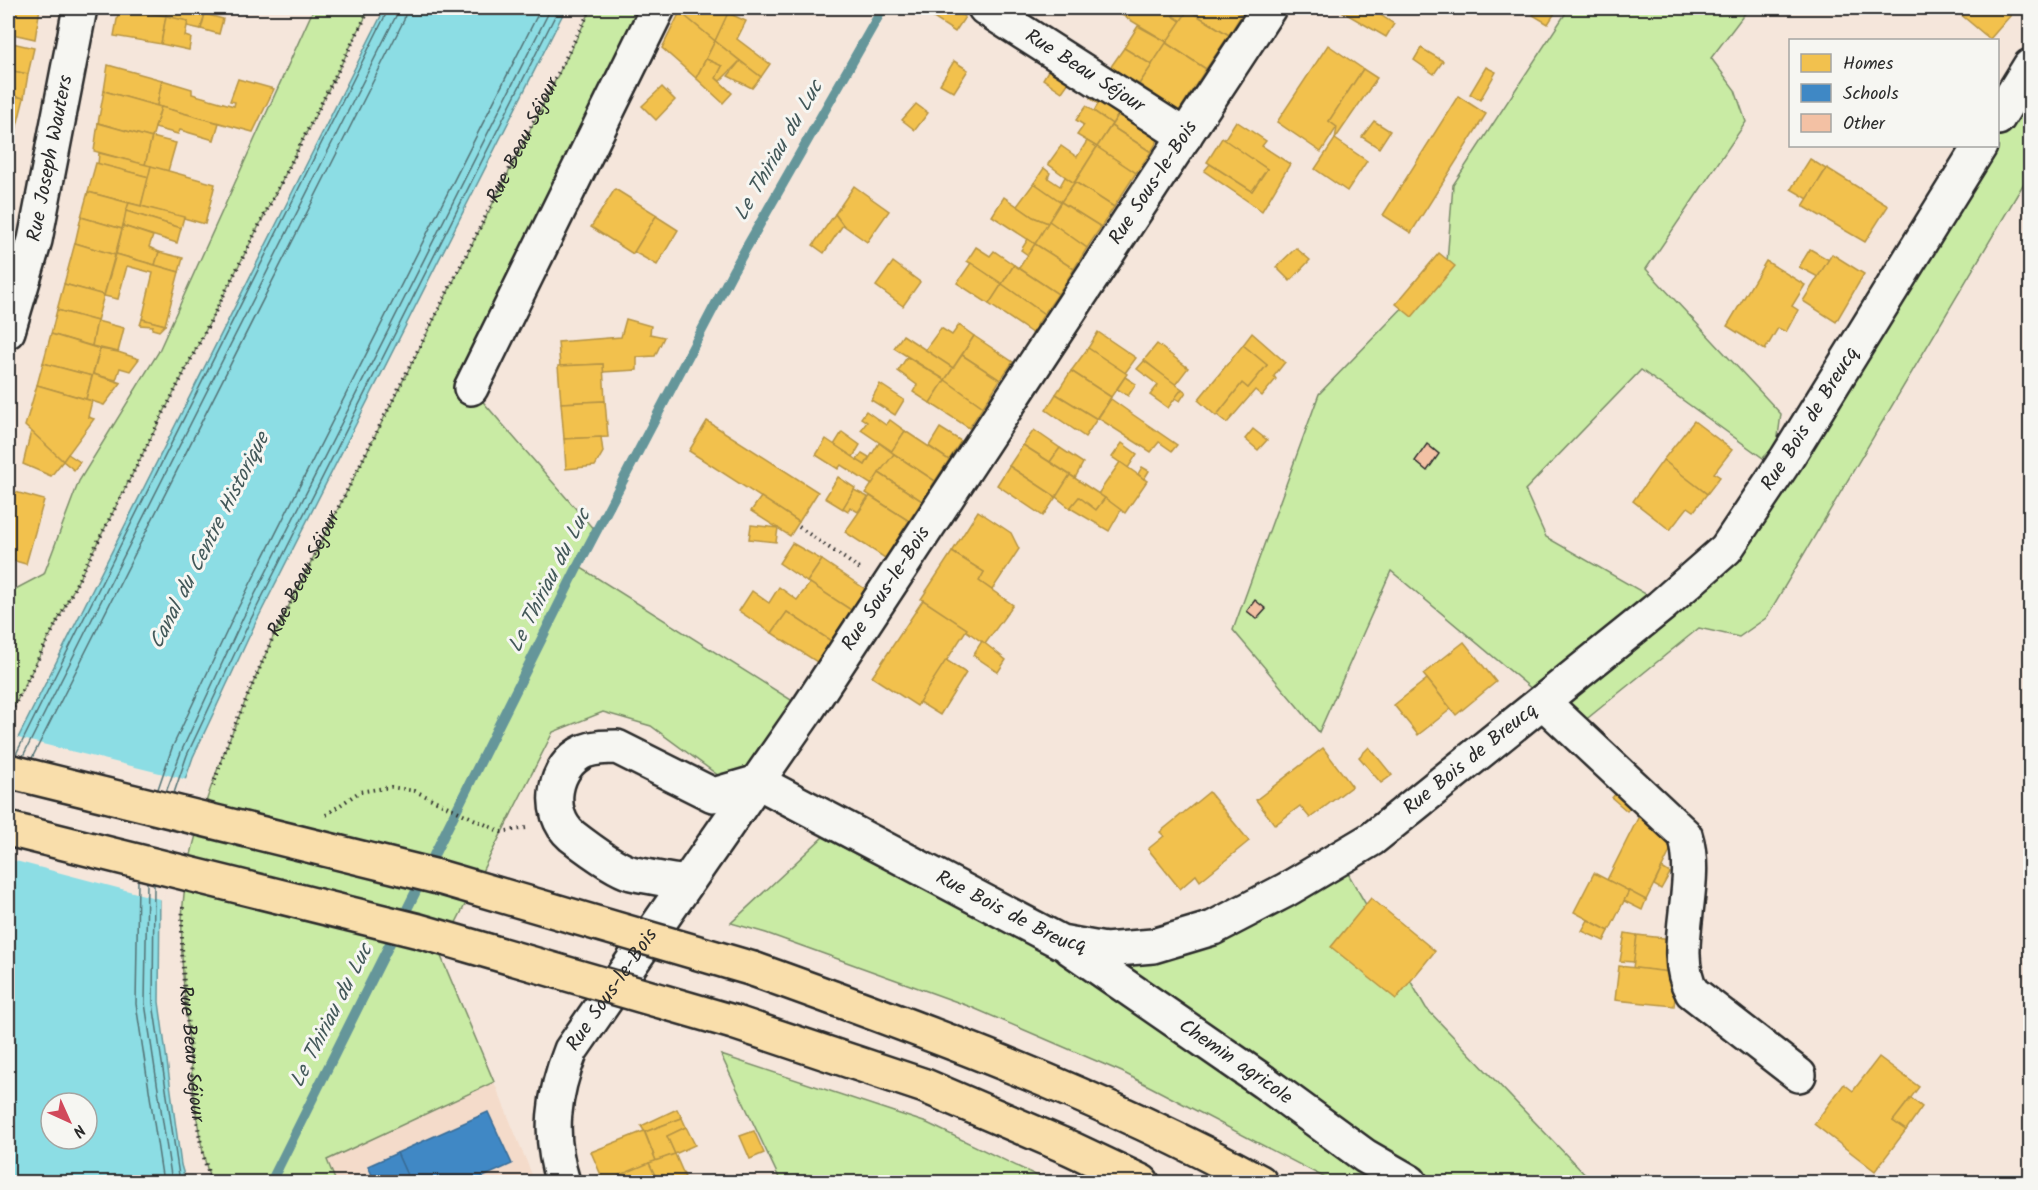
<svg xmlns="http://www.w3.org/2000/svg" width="2038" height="1190" viewBox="0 0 2038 1190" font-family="Kalam,sans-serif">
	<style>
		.built { fill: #f4dbca }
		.green { fill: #c9eba4; stroke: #7a8b68; stroke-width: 1.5 }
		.water { fill: #8cdde4; stroke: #65969a; stroke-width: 1.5; fill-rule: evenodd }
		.pier { fill: #f5e6db }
		.homes { fill: #f2c14e; stroke: #b69444; stroke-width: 1.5 }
		.schools { fill: #3f88c5; stroke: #396c97; stroke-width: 1.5 }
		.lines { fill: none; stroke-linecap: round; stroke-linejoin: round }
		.shore { stroke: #527275; stroke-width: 1.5 }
		.stream { stroke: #65969a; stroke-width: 10 }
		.building { fill: #f3c1a4; stroke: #2b2b2b; stroke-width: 1.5 }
		.minor-casing { stroke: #2b2b2b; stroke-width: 38 }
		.highway-casing { stroke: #2b2b2b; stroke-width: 38 }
		.path { stroke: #2b2b2b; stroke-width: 4; stroke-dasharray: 1.5 4.5; stroke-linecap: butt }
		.minor { stroke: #f6f6f2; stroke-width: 33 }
		.highway { stroke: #f9deab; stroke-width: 33 }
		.highway-bridge-casing { stroke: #2b2b2b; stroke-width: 38; stroke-linecap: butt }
		.highway-bridge { stroke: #f9deab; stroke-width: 33 }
		.labels { text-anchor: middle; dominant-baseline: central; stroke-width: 6; stroke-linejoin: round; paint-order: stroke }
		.street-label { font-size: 20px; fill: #2b2b2b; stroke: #f6f6f2 }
		.water-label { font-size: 21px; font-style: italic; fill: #435859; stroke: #f6f6f2 }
	</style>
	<rect width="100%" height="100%" fill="#f5e6db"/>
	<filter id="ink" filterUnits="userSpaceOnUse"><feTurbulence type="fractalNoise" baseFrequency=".0167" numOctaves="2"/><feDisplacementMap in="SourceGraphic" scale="12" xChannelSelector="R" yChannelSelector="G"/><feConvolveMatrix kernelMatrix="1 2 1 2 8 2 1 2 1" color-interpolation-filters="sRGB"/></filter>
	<g filter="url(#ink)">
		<!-- built -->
		<path class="built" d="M494,1082L535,1182H336L327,1160Z"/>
		<!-- green -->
		<g class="green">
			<path d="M314,8H370L8,718V593L44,574L79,481L158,353Z"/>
			<path d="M592,8H658L471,388L596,532L578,566L807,710L734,787L651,726L603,712L553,732L440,954L494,1082L327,1160L336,1182H211C197,1139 193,1089 189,1044C184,991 177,933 186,880C199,800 241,712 273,637Z"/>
			<path d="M1569,8L1624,12L1627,8H1749L1711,58L1735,90L1746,122L1646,269L1781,414L1777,444L1763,458L1641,370L1525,490L1546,537L1651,597L1533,690L1391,571L1319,732L1233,630L1319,394L1447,262L1453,185Z"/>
			<path d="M2008,102L2030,109V173L1766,618L1739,637L1699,628L1573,730L1543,702L1726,549L1980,146H1998V118Z"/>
			<path d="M823,837L990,923L1153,946L1339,858L1426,1008L1592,1182H1333L1122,1072L971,1007L766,933L731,923Z"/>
			<path d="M721,1055L927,1123L1050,1182H781Z"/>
		</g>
		<!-- water -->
		<path class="water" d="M385,8H566L255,624L193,757L173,815L160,885L159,1002L181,1165L186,1182H8V758ZM51,1103H87V1139H51Z"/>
		<!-- pier -->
		<path class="pier" d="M14,737L188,780L175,816L163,900L8,859V751Z"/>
		<!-- homes -->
		<g class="homes">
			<path d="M8,8L13,9L8,27Z"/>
			<path d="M10,8H40L35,39L8,33L13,9Z"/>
			<path d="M119,8H167L166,16Z"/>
			<path d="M119,8L166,16L161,44L114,36Z"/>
			<path d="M167,8H206L201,29L187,26L188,21L166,16Z"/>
			<path d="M682,8H731L715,41L680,12Z"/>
			<path d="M934,8H951L965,17L955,32L929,15Z"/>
			<path d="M1110,8H1172L1176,11L1173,16L1181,21L1167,42Z"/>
			<path d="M1173,8H1190L1181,21L1173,16L1176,11Z"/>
			<path d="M1190,8H1231L1242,14L1229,35L1188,10Z"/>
			<path d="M1231,8H1247L1242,14Z"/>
			<path d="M1336,8H1370L1394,24L1386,37Z"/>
			<path d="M1538,8H1558L1548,24L1533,15Z"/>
			<path d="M1953,8H2017L1990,39Z"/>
			<path d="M1188,10L1229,35L1206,69L1166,43Z"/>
			<path d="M680,12L715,41L696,78L662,48Z"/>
			<path d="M728,13L746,21L737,39L770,64L761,77L715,41Z"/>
			<path d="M205,14L223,19L219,34L201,29Z"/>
			<path d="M166,16L188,21L185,36L191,38L189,50L161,44Z"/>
			<path d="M1138,26L1167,42L1152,65L1124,48Z"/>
			<path d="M715,41L740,61L720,81L716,78L722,66L706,59Z"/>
			<path d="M8,42L34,48L28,74L8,70Z"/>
			<path d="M1166,43L1206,69L1179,111L1139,84Z"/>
			<path d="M1328,45L1363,69L1329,121L1337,127L1321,152L1277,122Z"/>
			<path d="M1124,48L1152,65L1139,84L1110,68Z"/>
			<path d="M1421,48L1443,61L1434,74L1414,60Z"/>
			<path d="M706,59L722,66L716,78L732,93L723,103L696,78Z"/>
			<path d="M740,61L761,77L752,88L728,76Z"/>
			<path d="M954,61L968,70L954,92L940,84Z"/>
			<path d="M108,65L162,80L157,106L104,91Z"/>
			<path d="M1486,67L1496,72L1480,100L1470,94Z"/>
			<path d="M1049,69L1069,82L1062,92L1043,79Z"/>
			<path d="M1363,69L1377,78L1335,139L1337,127L1329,121Z"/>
			<path d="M8,70L28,74L24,98L8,95Z"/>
			<path d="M238,79L274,89L253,132L157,106L162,80L192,89V94L234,106L235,102L230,101Z"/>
			<path d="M1099,86L1124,106L1112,124L1094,111L1098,104L1090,98Z"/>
			<path d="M662,87L675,100L656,120L642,106Z"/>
			<path d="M104,91L161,107L152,138L98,123Z"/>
			<path d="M8,95L24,98L18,122L8,119Z"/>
			<path d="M1458,96L1486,114L1411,233L1383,215Z"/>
			<path d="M916,104L928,113L915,130L902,120Z"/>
			<path d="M1086,106L1112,124L1097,147L1077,135L1084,125L1076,120Z"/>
			<path d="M1124,106L1163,131L1151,152L1111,126Z"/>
			<path d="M161,107L219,123L214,140L180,130L178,134L155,128Z"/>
			<path d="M8,119L18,122L13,144L8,143Z"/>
			<path d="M1236,121L1266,141L1262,146L1290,164L1262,211L1204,171L1210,164L1252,191L1267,169L1224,140Z"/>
			<path d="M1374,121L1390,131L1379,148L1362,137Z"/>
			<path d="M98,123L152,138L145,165L94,151Z"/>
			<path d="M1111,126L1151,152L1136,173L1097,147Z"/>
			<path d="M152,137L176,143L168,171L145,165Z"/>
			<path d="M1222,138L1267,169L1252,191L1207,162Z"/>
			<path d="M1335,139L1367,161L1347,191L1315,169Z"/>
			<path d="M1087,141L1097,147L1074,183L1048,164L1061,146L1077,157Z"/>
			<path d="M8,143L13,144L8,168Z"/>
			<path d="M1097,147L1136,173L1114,207L1075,182Z"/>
			<path d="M99,153L151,166L149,177L98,164Z"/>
			<path d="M1810,159L1826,169L1808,199L1791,189Z"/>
			<path d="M96,163L149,177L141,206L88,192Z"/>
			<path d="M151,166L215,184L205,224L141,206Z"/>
			<path d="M1044,168L1050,173L1048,178L1060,186L1065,177L1074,183L1061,202L1034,183Z"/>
			<path d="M1827,168L1888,206L1865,242L1803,206Z"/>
			<path d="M1075,182L1114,207L1101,227L1061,202Z"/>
			<path d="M1034,183L1061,202L1048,223L1033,217L1017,206Z"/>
			<path d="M854,186L889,211L867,242L843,225L835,214Z"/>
			<path d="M615,189L657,215L633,254L591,227Z"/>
			<path d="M88,192L129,203L122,229L81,217Z"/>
			<path d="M1004,197L1033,217L1048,223L1035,244L992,216Z"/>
			<path d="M1061,202L1101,227L1087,248L1049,221Z"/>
			<path d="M129,203L184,217L181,228L126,211Z"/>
			<path d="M126,211L181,228L177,243L123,226Z"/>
			<path d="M835,214L843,225L824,253L813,245Z"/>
			<path d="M656,216L678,230L657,265L634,252Z"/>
			<path d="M81,217L122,229L115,255L75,243Z"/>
			<path d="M1049,221L1087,248L1074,269L1035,244Z"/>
			<path d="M123,226L153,236L149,247L159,252L155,265L116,254Z"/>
			<path d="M1028,239L1035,244L1028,255L1021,250Z"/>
			<path d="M75,243L115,255L104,295L64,284Z"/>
			<path d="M1035,244L1074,269L1058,294L1019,268Z"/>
			<path d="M976,247L990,256L994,251L1014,265L1002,284L967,261Z"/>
			<path d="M1296,248L1310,260L1290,281L1276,267Z"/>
			<path d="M1810,249L1829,260L1818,277L1799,267Z"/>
			<path d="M159,252L183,258L179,272L155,265Z"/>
			<path d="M1439,253L1455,266L1412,317L1396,304Z"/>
			<path d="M116,254L179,272L165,325L142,319L153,273L127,266L118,299L104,296Z"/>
			<path d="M1832,254L1864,274L1836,322L1803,301Z"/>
			<path d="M1766,261L1805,285L1792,306L1798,310L1786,332L1778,328L1765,350L1727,326Z"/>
			<path d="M893,262L920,282L903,306L876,286Z"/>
			<path d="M971,263L1002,284L989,304L957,283Z"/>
			<path d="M1014,265L1058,294L1044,314L1002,284Z"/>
			<path d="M64,284L104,295L97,321L57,310Z"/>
			<path d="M1002,284L1044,314L1032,333L989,304Z"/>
			<path d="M57,310L97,321L92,346L51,334Z"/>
			<path d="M142,319L165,325L159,331L152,329L153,326L140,325Z"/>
			<path d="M626,319L651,326L650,334L664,337L655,356L637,357V370L603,372V364L560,366L558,342L621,337Z"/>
			<path d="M97,321L124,328L118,352L92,346Z"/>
			<path d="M959,325L974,336L953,368L925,350L941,328L952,335Z"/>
			<path d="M1098,332L1136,358L1125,373L1088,348Z"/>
			<path d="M1252,333L1285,362L1274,376L1276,379L1262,396L1255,390L1227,423L1217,415L1242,383L1248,388L1267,365L1243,345Z"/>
			<path d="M51,334L100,349L92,376L43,363Z"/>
			<path d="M903,335L953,368L945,380L894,348Z"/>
			<path d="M974,336L1013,362L1000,380L962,355Z"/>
			<path d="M1157,344L1188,368L1175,385L1144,360Z"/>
			<path d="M1243,345L1267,365L1248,388L1242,383L1216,416L1198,400Z"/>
			<path d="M1088,348L1127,374L1111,397L1071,371Z"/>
			<path d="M100,349L118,352L139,359L130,371L120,368L116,380L93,374Z"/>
			<path d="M962,355L1000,380L983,407L945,380Z"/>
			<path d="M907,357L945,380L930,403L913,392L917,385L898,371Z"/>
			<path d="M1144,361L1182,389L1168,408L1150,395L1158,385L1137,369Z"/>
			<path d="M43,363L92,376L86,399L37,385Z"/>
			<path d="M603,364L605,401L561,403L558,366Z"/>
			<path d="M1071,371L1111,397L1097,419L1056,394Z"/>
			<path d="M93,374L121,383L104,405L86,399Z"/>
			<path d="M1125,377L1136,384L1128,396L1117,389Z"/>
			<path d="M945,380L983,407L969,428L930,403Z"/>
			<path d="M880,384L904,400L895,415L871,400Z"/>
			<path d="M37,385L92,401L88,417L94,419L63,461L25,426Z"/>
			<path d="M1182,389L1186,392L1180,401L1175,398Z"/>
			<path d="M1056,394L1097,419L1085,437L1046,410Z"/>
			<path d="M1111,399L1132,414L1177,445L1172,451L1159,442L1151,452L1098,418Z"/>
			<path d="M605,401L608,437L564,439L561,403Z"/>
			<path d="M866,411L886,425L890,420L905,431L892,451L861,430L867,422L861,418Z"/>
			<path d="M707,421L818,492L799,522L689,451Z"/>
			<path d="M1694,421L1732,450L1714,473L1720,477L1707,494L1663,460Z"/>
			<path d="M940,428L961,441L949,460L929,446Z"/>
			<path d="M1253,429L1267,440L1258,450L1245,439Z"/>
			<path d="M1034,430L1060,448L1050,462L1023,445Z"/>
			<path d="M31,431L63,461L51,476L23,464Z"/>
			<path d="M905,431L949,460L935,481L891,452Z"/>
			<path d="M842,432L860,445L853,457L834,445Z"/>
			<path d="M601,437L603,452L595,466L566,469L564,439Z"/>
			<path d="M826,439L865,465L879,443L894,454L872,485L841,465L838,469L816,455Z"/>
			<path d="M1122,443L1137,454L1128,468L1112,457Z"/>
			<path d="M1023,445L1070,475L1056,497L1009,466Z"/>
			<path d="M1060,448L1083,463L1075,478L1050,462Z"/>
			<path d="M862,453L869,457L865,465L857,460Z"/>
			<path d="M68,454L80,462L74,470L63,461Z"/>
			<path d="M894,454L935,481L922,501L879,473Z"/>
			<path d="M1663,460L1707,494L1694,511L1688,507L1670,530L1633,501Z"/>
			<path d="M1120,462L1147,481L1125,513L1098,494Z"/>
			<path d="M1009,466L1056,497L1043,516L997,485Z"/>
			<path d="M1142,467L1149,471L1144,479L1138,474Z"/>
			<path d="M879,473L922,501L909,521L866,493Z"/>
			<path d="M1070,475L1105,498L1096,510L1079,497L1070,508L1056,497Z"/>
			<path d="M838,477L855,488L843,509L825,498Z"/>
			<path d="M8,490L44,500L26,564L8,559Z"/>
			<path d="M854,490L868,497L858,512L850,507L848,511L843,508Z"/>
			<path d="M870,496L909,521L885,558L845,532Z"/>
			<path d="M761,497L799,522L790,536L751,511Z"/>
			<path d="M1079,497L1096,510L1105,498L1121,510L1109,531L1070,508Z"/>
			<path d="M978,511L1011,533L1019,549L992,590L979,581L984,572L952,552Z"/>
			<path d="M751,525L778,528L776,542L749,539Z"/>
			<path d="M792,543L822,560L807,582L779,563Z"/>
			<path d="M952,552L984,572L979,581L1013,605L985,644L921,599Z"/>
			<path d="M822,560L865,589L851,610L807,582Z"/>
			<path d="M810,583L851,610L831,641L787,612L772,633L739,611L752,591L769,603L779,587L797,600Z"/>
			<path d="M923,600L967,629L917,706L872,677Z"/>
			<path d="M787,612L831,641L817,662L772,633Z"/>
			<path d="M982,641L1006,660L998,672L973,655Z"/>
			<path d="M1464,642L1496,682L1456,715L1423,674Z"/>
			<path d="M946,660L966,673L940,715L919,702Z"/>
			<path d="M1427,679L1451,709L1418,735L1394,705Z"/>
			<path d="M1369,747L1392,775L1381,783L1359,757Z"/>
			<path d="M1323,748L1352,786L1310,818L1300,806L1275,825L1256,800Z"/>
			<path d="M1620,788L1635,801L1627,811L1612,798Z"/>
			<path d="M1209,792L1249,841L1200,881L1196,875L1180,889L1148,849L1164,836L1160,832Z"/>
			<path d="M1639,816L1677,837L1646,900L1607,880Z"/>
			<path d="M1662,868L1670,873L1661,889L1654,885Z"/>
			<path d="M1594,873L1629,891L1609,931L1574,912Z"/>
			<path d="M1629,891L1646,900L1642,910L1624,901Z"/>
			<path d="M1371,898L1435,951L1396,999L1331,947Z"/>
			<path d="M1588,920L1609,931L1604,941L1582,931Z"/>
			<path d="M1625,933L1637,935L1634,962L1620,961Z"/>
			<path d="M1637,935L1681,940L1678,973L1633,968Z"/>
			<path d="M1619,966L1678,973L1674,1006L1615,1000Z"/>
			<path d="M1879,1057L1919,1087L1893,1121L1906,1130L1875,1171L1814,1124L1844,1084L1853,1091Z"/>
			<path d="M1911,1098L1922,1107L1906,1130L1893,1121Z"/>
			<path d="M677,1109L682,1118L645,1132L641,1126Z"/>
			<path d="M682,1118L686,1127L667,1136L675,1154L656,1161L645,1132Z"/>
			<path d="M686,1127L695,1145L675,1154L667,1136Z"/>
			<path d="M644,1131L656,1161L604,1182L591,1152Z"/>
			<path d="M754,1131L764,1153L750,1159L740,1136Z"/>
			<path d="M675,1154L685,1177L673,1182H658L649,1163Z"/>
			<path d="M649,1163L658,1182H604Z"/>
		</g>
		<!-- schools -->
		<g class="schools">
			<path d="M488,1112L512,1164L472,1182H410L397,1153Z"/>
			<path d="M397,1153L410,1182H375L368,1166Z"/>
		</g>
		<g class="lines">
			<!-- shore -->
			<g class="shore">
				<path d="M16,754L389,8"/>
				<path d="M23,756L396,16L397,8"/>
				<path d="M32,758L404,20L406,8"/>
				<path d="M158,789L172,748L235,614L541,8"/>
				<path d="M166,792L181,752L243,618L551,8"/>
				<path d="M174,793L187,755L250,621L559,8"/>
				<path d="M138,880L136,1004L163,1182"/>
				<path d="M147,882L145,1003L172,1182"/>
				<path d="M154,884L153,1003L180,1182"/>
			</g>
			<!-- stream -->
			<path class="stream" d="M271,1182L578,566L733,271L883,8"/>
		</g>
		<!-- building -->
		<g class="building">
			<path d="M1427,444L1439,454L1427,471L1415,461Z"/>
			<path d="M1255,600L1266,609L1257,619L1247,611Z"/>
		</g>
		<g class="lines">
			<!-- minor casing -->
			<g class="minor-casing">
				<g id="minor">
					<path id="s3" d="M985,8L1185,136"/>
					<path d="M1998,118L2030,66"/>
					<path id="s4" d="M8,331L35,240L80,8"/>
					<path d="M471,388L658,8"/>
					<path d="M1543,702L1685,835C1701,885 1668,950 1692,992L1799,1075"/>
					<path id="s5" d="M758,782L1061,942L1105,950L1153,946L1213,928L1286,890L1372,839L1661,606L1726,549L1787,458L1980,146"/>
					<path d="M686,883C668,880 649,877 631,873C616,869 585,846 572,836C545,813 553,765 585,751C596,747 606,747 617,747L713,795L758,782"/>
					<path id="s6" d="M1070,948L1264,1082L1365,1156L1410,1182"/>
					<path id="s7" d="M563,1182C548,1136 553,1095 571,1050L807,710L1269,8"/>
				</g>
			</g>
			<!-- highway casing -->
			<g class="highway-casing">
				<g id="highway">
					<path d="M753,969C926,1031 1098,1094 1260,1182"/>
					<path d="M733,1022L925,1086L1070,1148L1142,1182"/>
				</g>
			</g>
			<!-- path -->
			<g class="path">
				<path d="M799,527L860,569"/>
				<path d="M8,718L370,8"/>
				<path id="s1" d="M213,786L229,739L273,637L591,8"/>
				<path d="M326,815L359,792L391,787L415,791L501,832L526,828"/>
				<path id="s2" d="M183,907C180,946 184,988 188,1027C192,1078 195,1134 211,1182"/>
			</g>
			<!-- minor -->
			<use href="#minor" class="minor"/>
			<!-- highway -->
			<use href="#highway" class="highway"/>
			<!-- highway-bridge casing -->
			<g class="highway-bridge-casing">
				<g id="highway-bridge">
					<path d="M8,771L442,878L753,969"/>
					<path d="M8,829L419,931L733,1022"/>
				</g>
			</g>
			<!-- highway-bridge -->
			<use href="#highway-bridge" class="highway-bridge"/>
		</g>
	</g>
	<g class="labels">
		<!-- street labels -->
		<g class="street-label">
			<text stroke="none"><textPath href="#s3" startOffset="118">Rue Beau Séjour</textPath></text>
			<text stroke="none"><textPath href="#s1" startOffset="717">Rue Beau Séjour</textPath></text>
			<text stroke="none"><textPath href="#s4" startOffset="178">Rue Joseph Wauters</textPath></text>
			<text stroke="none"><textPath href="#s7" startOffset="1180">Rue Sous-le-Bois</textPath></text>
			<text stroke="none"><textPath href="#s5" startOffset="1293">Rue Bois de Breucq</textPath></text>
			<text stroke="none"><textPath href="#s1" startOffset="231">Rue Beau Séjour</textPath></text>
			<text stroke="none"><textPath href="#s7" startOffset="694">Rue Sous-le-Bois</textPath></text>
			<text stroke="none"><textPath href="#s5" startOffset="807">Rue Bois de Breucq</textPath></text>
			<text stroke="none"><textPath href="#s5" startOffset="285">Rue Bois de Breucq</textPath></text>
			<text stroke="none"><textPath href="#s7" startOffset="208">Rue Sous-le-Bois</textPath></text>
			<text stroke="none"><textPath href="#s2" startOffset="147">Rue Beau Séjour</textPath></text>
			<text stroke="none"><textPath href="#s6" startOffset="201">Chemin agricole</textPath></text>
		</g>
		<!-- water labels -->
		<g class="water-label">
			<text transform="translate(779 151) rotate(-60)">Le Thiriau du Luc</text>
			<text transform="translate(210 541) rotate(-63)">Canal du Centre Historique</text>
			<text transform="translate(550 581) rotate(-63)">Le Thiriau du Luc</text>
			<text transform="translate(332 1016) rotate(-63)">Le Thiriau du Luc</text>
		</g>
	</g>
	<!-- margin -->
	<rect width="2038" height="1190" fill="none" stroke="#f6f6f2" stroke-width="30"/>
	<rect x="15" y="15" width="2008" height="1160" fill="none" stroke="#2b2b2b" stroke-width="2" filter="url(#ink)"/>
	<!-- legend -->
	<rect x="1789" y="39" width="210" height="108" fill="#f6f6f2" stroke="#a5a5a2" stroke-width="1.5"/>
	<rect x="1801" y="54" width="30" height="18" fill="#f2c14e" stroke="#a5a5a2" stroke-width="1.5"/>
	<text x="1843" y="69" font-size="18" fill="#2b2b2b">Homes</text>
	<rect x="1801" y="84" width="30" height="18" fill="#3f88c5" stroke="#a5a5a2" stroke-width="1.5"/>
	<text x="1843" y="99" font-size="18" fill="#2b2b2b">Schools</text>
	<rect x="1801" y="114" width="30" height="18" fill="#f3c1a4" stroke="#a5a5a2" stroke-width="1.5"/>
	<text x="1843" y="129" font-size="18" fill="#2b2b2b">Other</text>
	<!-- north arrow -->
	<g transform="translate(69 1121) rotate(135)"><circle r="28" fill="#f6f6f2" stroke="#a5a5a2" stroke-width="1.5"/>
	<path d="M0-4.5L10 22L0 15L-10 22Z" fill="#d1495b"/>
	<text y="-9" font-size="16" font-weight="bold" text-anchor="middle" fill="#2b2b2b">N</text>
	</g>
</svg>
